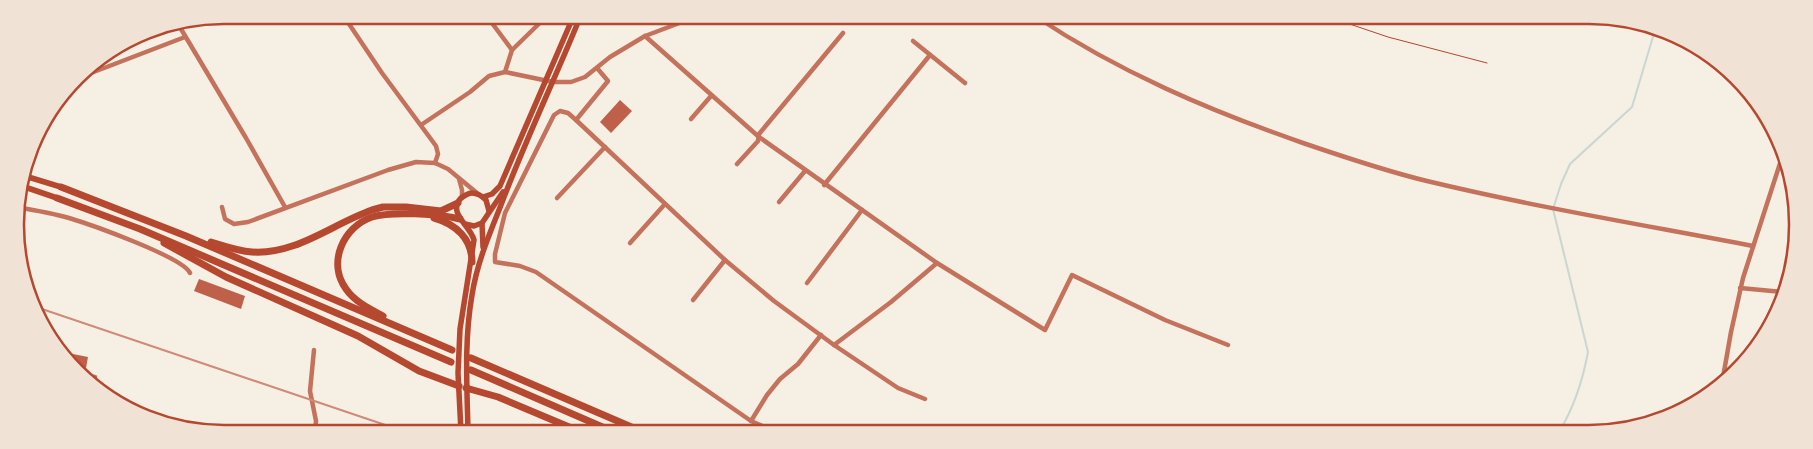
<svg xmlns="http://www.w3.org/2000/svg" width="1813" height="449" viewBox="0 0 1813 449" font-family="'Asap Condensed',sans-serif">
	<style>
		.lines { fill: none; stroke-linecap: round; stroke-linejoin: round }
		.stream { stroke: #c9d6d2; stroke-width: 2 }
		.building { fill: #bf614a }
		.path { stroke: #b5482f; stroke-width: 1 }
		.minor { stroke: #c5725c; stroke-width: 4.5 }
		.secondary { stroke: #b5482f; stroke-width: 5.5 }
		.primary { stroke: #b5482f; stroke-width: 6 }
		.trunk { stroke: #b5482f; stroke-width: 7 }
		.rail { stroke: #cf8b77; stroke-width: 2 }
		.rim { fill: none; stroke: #b5482f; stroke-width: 2.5 }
	</style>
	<rect width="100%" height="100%" fill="#f6efe4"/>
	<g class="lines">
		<!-- stream -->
		<path class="stream" d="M1559,432C1573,409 1583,379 1588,352L1553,209L1561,184L1570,164L1632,107L1655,30"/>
	</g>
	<!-- building -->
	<g class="building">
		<path d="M620,100L632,111L611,133L600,122Z"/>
		<path d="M199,279L245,296L241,309L194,291Z"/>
		<path d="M58,351L88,357L86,368L73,365Z"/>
	</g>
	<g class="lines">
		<!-- path -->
		<path class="path" d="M1326,16L1388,37L1487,63"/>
		<!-- minor -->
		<g class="minor">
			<path d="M343,15L382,73L436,146L438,154L435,163"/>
			<path d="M486,15L512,50"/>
			<path d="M1035,16C1119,72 1208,110 1303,143C1344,157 1385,171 1427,181C1535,207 1644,225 1753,246"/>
			<path d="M178,24L246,138L285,207"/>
			<path d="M645,36L759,137L937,263L1045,330L1072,275L1165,320L1228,345"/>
			<path d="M913,41L965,83"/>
			<path d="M505,72L512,50L548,15"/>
			<path d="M78,78L185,37"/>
			<path d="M691,119L711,96"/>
			<path d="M576,120L608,81L597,68"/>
			<path d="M421,125L470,92L489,76L505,72L553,82H571L585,77L610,57L645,36L698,16"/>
			<path d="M737,164L758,141L759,134L843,33"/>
			<path d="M459,179L462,190V198"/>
			<path d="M824,185L930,55"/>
			<path d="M557,198L605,147"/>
			<path d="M779,202L805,171"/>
			<path d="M16,207C34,210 52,213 69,218C89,224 183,257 190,273"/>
			<path d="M222,207L225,219L234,224L248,222L388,170L416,162L435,163L448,169L477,193"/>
			<path d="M630,243L665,204"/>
			<path d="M807,283L862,210"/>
			<path d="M1740,288L1784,292"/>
			<path d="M693,300L725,260"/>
			<path d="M834,345L891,302L937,263"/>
			<path d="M314,350L310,391L316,421L315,432"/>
			<path d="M85,376L95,377"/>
			<path d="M1722,383L1731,332L1743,278L1783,154"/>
			<path d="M751,421L767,395L780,379L798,364L821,335"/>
			<path d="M776,432L751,421L536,272L520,266L495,262V254L505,213L554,115L560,111L568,113L576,120L725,260L774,301L834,345L898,388L925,399"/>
		</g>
		<!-- secondary -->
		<g class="secondary">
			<path d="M483,197L492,194L500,186L574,15"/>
			<path d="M482,223L483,247"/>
			<path d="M465,224L474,226L482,223L503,192"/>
			<path d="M461,432L458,373L460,329L474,240C470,225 447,213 461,198C464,196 468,193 472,193C478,193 482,196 486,200L489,211"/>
			<path d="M468,432C467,386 464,341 472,295C477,263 489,235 501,205C525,141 555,79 581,15"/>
		</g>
		<!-- primary -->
		<g class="primary">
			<path d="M25,176L61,187"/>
			<path d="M22,186L57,198"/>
		</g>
		<!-- trunk -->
		<g class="trunk">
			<path d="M61,187L186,236L452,350"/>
			<path d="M57,198L140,229L451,362"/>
			<path d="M434,218C456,224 472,239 472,262"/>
			<path d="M211,242C224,246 238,251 252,252C296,255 332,224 372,210L383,207H406L441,211L458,203"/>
			<path d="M164,243L226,277L358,336L419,371L459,386"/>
			<path d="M383,316C370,309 355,302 346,289C327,263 343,227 372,217C391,211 440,214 460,219"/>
			<path d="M471,358L643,432"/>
			<path d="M471,370L614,432"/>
			<path d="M466,388L498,397L581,432"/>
		</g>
		<!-- rail -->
		<path class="rail" d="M36,307L406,432"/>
	</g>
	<!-- crop -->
	<path d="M0 0H1813V449H0ZM224 24H1589A200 200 0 0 1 1789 224V225A200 200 0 0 1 1589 425H224A200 200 0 0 1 24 225V224A200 200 0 0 1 224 24Z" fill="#f1e2d6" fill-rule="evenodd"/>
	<path class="rim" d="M224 24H1589A200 200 0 0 1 1789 224V225A200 200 0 0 1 1589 425H224A200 200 0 0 1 24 225V224A200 200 0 0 1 224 24Z"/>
</svg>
